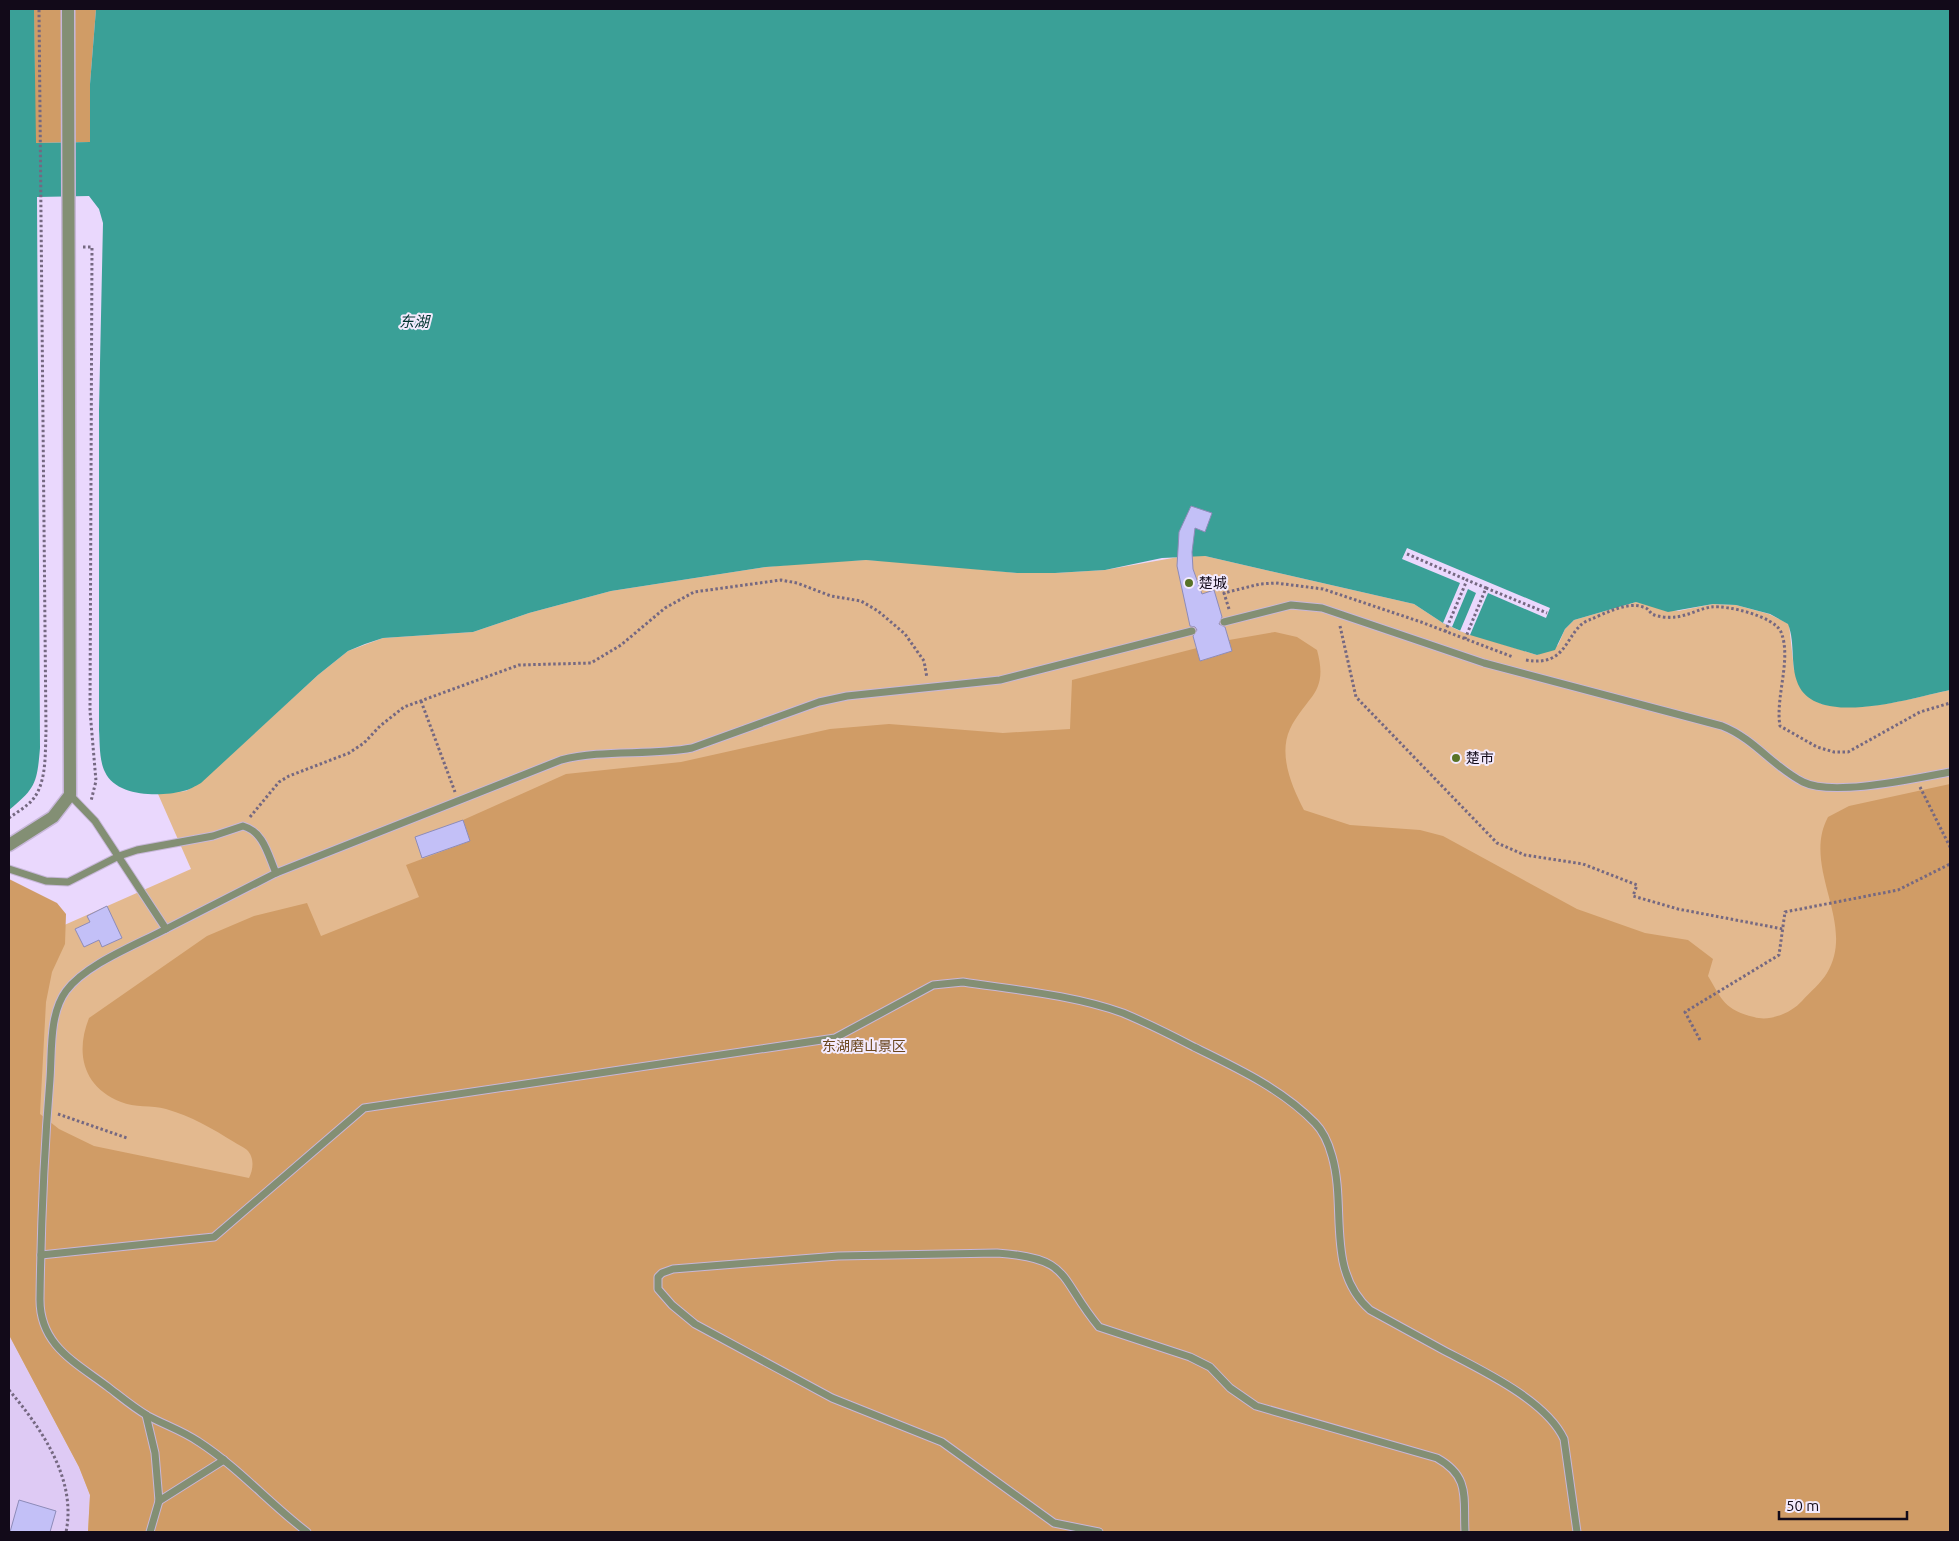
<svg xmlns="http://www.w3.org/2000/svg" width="1959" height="1541" viewBox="0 0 1959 1541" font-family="Ubuntu,'Noto Sans SC',sans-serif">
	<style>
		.built { fill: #decaf4 }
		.green { fill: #e3b98f }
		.forest { fill: #d09c66 }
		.water { fill: #3aa097 }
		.pier { fill: #ead8fd }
		.building { fill: #c3c0f7; stroke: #8d8bb8 }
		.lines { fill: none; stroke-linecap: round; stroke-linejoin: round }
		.service-casing { stroke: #c7b7d9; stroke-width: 9 }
		.minor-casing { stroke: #c7b7d9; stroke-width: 15 }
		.path { stroke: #756881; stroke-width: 3; stroke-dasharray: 2.5 2.5; stroke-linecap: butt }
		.service { stroke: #838f74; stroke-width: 7 }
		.minor { stroke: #838f74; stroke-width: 12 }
		.poi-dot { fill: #587327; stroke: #f3eafd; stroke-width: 2 }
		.labels { text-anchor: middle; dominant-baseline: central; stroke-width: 4; stroke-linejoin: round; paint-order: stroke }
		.poi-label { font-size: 14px; fill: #120a19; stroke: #f3eafd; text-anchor: start }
		.park-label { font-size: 14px; fill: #6a461d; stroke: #f3eafd }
		.water-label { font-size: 15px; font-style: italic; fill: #01332f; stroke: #f3eafd }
	</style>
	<rect width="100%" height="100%" fill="#ead8fd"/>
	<!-- built -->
	<path class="built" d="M9,1335L79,1467L90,1495L88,1532H9Z"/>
	<!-- green -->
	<path class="green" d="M1184,556H1205L1414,604L1443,623L1460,631L1537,655L1558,645L1565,629L1574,620L1636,602L1678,611L1713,604L1736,605L1769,614L1789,624L1794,670L1821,704C1865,713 1908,699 1950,690V1532H88L90,1495L79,1467L9,1335V1005L35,938L191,869L158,794L186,791L201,782L318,675L348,651L383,638L473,632L529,613L611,591L766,567L819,562L866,560L908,562L1017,573H1055L1105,570Z"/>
	<!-- forest -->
	<g class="forest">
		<path d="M34,9H96L90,84V142L35,143Z"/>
		<path d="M1275,632L1297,637L1317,650C1329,694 1307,695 1290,729C1278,755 1292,787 1304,810L1350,825L1420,830L1443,836L1577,909L1645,933L1688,940L1713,959L1708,976C1722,1000 1725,1010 1754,1017C1770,1022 1791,1013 1802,1001C1810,992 1821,983 1827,973C1857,923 1801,868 1828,817L1849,806L1950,784V1532H88L90,1495L79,1467L9,1335V879L57,903L66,914L65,944L52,972L46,1002L40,1114L59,1129L94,1146L249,1178C253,1170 255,1158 247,1150C244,1147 238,1145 234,1142C213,1129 191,1116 166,1109C152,1105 134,1108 121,1102C83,1087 75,1053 89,1018L207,936L254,916L307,903L321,936L419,897L406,865L470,841L463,820L566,774L681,762L830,729L889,724L1003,733L1070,729L1072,680L1197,648L1201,661L1232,651L1229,640Z"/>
	</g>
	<!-- water -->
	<path class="water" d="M9,9H34L36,143L90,142V84L96,9H1950V690C1915,697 1823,727 1800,688C1789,668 1796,644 1788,624L1770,614L1736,605L1713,604L1668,612L1636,602L1574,620L1565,629L1555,650L1537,655L1470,635L1443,623L1414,604L1205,556L1162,558L1105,570L1055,573H1017L866,560L766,567L611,591L529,613L473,632L383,638L365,644L348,651L318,675L201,783C195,786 190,790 183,791C161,797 116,797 105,772C99,760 100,743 99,730V410L103,223L99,209L89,196L37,197L40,748C37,783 36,788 9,810Z"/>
	<!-- pier -->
	<path class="pier" d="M1407,548L1550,608L1546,618L1488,593L1470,635L1460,631L1476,593L1468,589L1452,627L1443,623L1460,583L1402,559Z"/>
	<!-- building -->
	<g class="building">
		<path d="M1191,506L1212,513L1205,532L1195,528L1192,552L1193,569L1202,594L1214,590L1222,617L1219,624L1225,627L1232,651L1200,661L1193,636L1197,630L1195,627L1190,626L1177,566L1179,532Z"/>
		<path d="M463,820L470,841L422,858L415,837Z"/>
		<path d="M107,906L122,938L102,947L99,940L84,947L75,929L90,922L87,916Z"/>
		<path d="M19,1500L56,1511L50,1532H10Z"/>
	</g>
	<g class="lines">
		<!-- service casing -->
		<g class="service-casing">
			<g id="service">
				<path d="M1224,622L1291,605L1322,608L1484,663L1722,726C1755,739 1773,767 1803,782C1833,797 1916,778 1950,772"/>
				<path d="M70,795L95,821L166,929C136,945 86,964 66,991C49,1014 52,1052 50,1079C44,1152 41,1225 40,1298C39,1345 75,1362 108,1387C121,1397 134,1408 148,1416C165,1425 183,1431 199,1442C239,1468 270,1504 307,1532"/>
				<path d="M9,869L46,881L68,882L119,856L137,850L213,836L243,826C264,832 268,855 276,873"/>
				<path d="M166,929L276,873L561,760C604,749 648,756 692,748L819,702L847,696L1000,680L1192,631"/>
				<path d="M41,1255L214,1237L364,1108L835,1038L933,985L963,982C1016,990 1073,995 1123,1013C1147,1023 1171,1035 1194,1047C1237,1068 1282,1089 1315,1123C1324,1132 1329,1145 1332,1156C1347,1208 1325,1270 1370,1310C1394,1323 1419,1337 1443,1350C1481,1370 1546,1400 1564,1439L1577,1532"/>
				<path d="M146,1415L155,1453L159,1501L150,1532"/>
				<path d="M159,1501L224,1460"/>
				<path d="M1099,1532L1054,1523L942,1442L832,1398L695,1324L672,1305L658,1289V1277L662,1273L673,1269L838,1256L997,1253C1073,1258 1058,1278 1099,1327L1190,1357L1210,1367L1230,1388L1256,1406L1437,1458C1471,1477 1463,1498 1465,1532"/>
			</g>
		</g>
		<!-- minor casing -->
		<g class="minor-casing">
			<path id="minor" d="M9,845L53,817L70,795L68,9"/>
		</g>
		<!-- path -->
		<g class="path">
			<path d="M83,247H92L90,711L96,781L91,801"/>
			<path d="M1407,554L1467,580"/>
			<path d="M1486,588L1547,613"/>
			<path d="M1229,609L1224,593L1260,584L1276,583L1323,589L1421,622L1513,657"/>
			<path d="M1340,626L1356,697L1497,843L1525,855L1583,864L1637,885L1633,896L1678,909L1783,929"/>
			<path d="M1445,632L1467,580L1486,588L1465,639"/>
			<path d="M1526,660C1570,668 1565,629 1589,620C1604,614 1627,601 1643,607C1648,608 1649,611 1652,614C1658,617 1669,618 1675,617C1687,616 1699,609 1711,607C1727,605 1774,616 1781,632C1792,659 1775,697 1780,726L1817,747L1834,752H1848L1920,712L1950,703"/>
			<path d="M421,701L455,792"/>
			<path d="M1920,787L1950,847"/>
			<path d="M250,817L279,782L289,776L349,753L364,743L380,726L404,707L519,665L591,663L621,645L665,608L694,592L781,580L797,583L831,596L861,601L878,611L905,634L924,661L927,678"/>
			<path d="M9,818C17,812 28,806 34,798C47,780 45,752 46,731L39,9"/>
			<path d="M1700,1040L1685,1012L1779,955L1785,912L1898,890L1950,864"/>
			<path d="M58,1114L127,1138"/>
			<path d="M9,1390C41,1428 77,1479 66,1532"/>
		</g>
		<!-- service -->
		<use href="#service" class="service"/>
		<!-- minor -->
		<use href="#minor" class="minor"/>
	</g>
	<!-- markers -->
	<g class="poi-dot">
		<circle cx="1189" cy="583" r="5"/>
		<circle cx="1456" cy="758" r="5"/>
	</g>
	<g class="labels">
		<!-- poi labels -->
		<g class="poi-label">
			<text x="1199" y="583">楚城</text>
			<text x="1466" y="758">楚市</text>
		</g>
		<!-- park labels -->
		<g class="park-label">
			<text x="864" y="1046">东湖磨山景区</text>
		</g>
		<!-- water labels -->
		<g class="water-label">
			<text x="414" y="321">东湖</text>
		</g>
	</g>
	<!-- border -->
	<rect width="1959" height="1541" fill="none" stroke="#120a19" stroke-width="20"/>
	<!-- scale -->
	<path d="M1779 1511v8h128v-8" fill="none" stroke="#120a19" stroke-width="2.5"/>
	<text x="1786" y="1511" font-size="15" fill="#120a19" stroke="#f3eafd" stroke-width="4" paint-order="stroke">50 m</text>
</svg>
